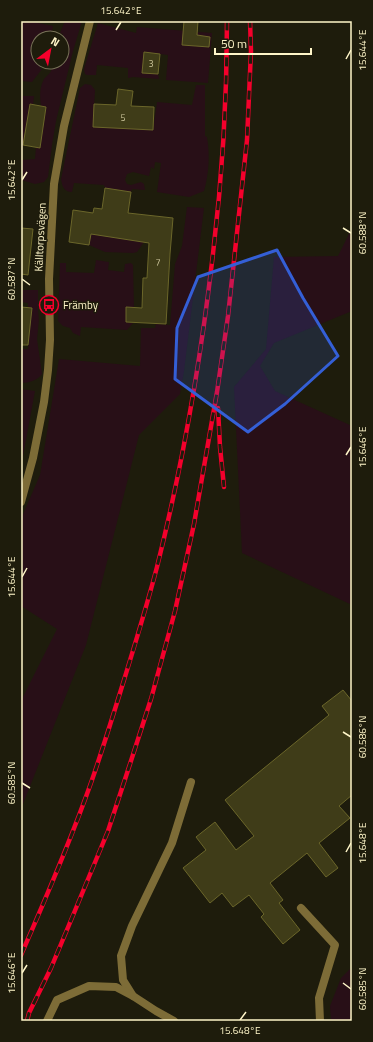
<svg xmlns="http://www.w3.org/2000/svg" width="373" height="1042" viewBox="0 0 373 1042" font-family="'Titillium Web',sans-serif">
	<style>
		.green { fill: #280f17 }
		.building { fill: #3f3c18; stroke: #6b662a }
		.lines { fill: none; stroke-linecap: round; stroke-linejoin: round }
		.street { stroke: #7d6c37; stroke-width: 8 }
		.rail-casing { stroke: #f4002c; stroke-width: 4.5 }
		.rail { stroke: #1e1c0c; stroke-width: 3; stroke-dasharray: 9; stroke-linecap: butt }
		.marked { fill: #345fd6; fill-opacity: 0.2; stroke: #345fd6; stroke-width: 3; stroke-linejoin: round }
		.ticks { fill: none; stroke: #fff6c9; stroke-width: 1.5 }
		.labels { text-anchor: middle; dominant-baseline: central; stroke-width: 3; stroke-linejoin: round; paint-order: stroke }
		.number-label { font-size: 9px; fill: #cfc89d }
		.street-label { font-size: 11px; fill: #fff6c9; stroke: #1e1c0c }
		.poi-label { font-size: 11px; fill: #fff6c9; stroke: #1e1c0c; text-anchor: start }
		.neatline { fill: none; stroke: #fff6c9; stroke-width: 1.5 }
		.ticks-label { font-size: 10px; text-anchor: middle; fill: #fff6c9 }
	</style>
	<rect width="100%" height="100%" fill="#1e1c0c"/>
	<!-- green -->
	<g class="green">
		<path d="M22,21H29L53,26L52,31H48L46,38H38V62H40L39,65L41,66L40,69H42L32,82L21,81Z"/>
		<path d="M65,21H82L73,51L56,121L52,145L48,177L44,182L35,184L21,180V160L35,159L36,147L40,148L46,107L41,106C40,96 39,89 44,79C47,75 51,74 52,68L55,69L57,62H62V40L63,34L60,33Z"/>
		<path d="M98,23L136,33L137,27L212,33L208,83L166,80L168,55L144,52L142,73L158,74L159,79L133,77L128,78V68L97,65L96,75H87L85,74L84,69Z"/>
		<path d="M85,84L91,85L95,90L93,126L153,130L157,102L192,105L196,85H205V136L207,137C210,155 209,173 204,191L189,197L157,192L161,163L155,162L154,169L151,167L149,176L133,172L127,174L125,180L127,184L131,185L141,182L144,184L145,190L132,189L131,192L105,188L104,185L74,183L72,192C64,192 62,186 61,179L80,88Z"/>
		<path d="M21,96H34L33,105H30L22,152L21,151Z"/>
		<path d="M187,207L204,208L184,371L180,394L139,435L86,645L21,809V701L57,629L21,606V519L40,475L59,359L140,366L141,328H155L156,324L170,325L175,264L182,246Z"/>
		<path d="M352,228V311L274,343L260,366L275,391L352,426V605L242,553L234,387L266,349L274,257L338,256Z"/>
		<path d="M91,234L144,242L137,252L133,253L105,252L89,245Z"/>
		<path d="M96,260L109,262L108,270L124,272L125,264L131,263L133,265L134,308L126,307V322L133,323L127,330L81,327L80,336L73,333L70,328L63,326L58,321L60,263H66V272L94,273Z"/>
		<path d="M21,290H38V310L39,320L37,339L42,374C38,380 29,383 21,383V349H28L32,308H28V303L21,302Z"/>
		<path d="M21,389L35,391L21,467Z"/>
		<path d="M352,967V1021H331L330,1006L341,978Z"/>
	</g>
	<!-- building -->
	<g class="building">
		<path d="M184,21H198L197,35L210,37L209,47L182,45Z"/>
		<path d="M144,52L160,54L158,74L142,73Z"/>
		<path d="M118,89L133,91L131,106L154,107L153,130L93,127L94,104L116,105Z"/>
		<path d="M30,104L46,107L40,148L23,145Z"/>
		<path d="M105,188L131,192L128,213L173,218L170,254L166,324L126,322V307L142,308L143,278H147L149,243L91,234L89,245L69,242L73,210L93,213L94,208L102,209Z"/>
		<path d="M21,228L33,229L28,275L21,274Z"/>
		<path d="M21,307L32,308L28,345H21Z"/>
		<path d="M343,690L352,701V795L339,806L350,818L319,843L338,868L326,877L307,853L270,883L283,900L279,903L300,930L283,944L261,917L264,914L249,895L233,907L222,893L210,903L183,868L206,850L196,837L215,822L236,850L254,836L225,800L329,715L322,706Z"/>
	</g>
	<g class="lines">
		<!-- street -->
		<g class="street">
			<path d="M21,502L33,458L44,402L48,370L50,340L49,279L54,184L64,126L90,21"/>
			<path d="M301,908L335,945L319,998L320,1021"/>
			<path d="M133,996L123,980L121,956L132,926L172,843L191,782"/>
			<path d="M47,1021L57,1000L89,986L116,987L133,996L156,1011L174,1021"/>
		</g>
		<!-- rail casing -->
		<g class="rail-casing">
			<g id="rail">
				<path d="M218,408L220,447L224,487"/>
				<path d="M21,955C46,898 71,840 92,780C102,751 111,722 120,693C133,651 146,609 157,567C182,467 200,365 212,262C222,182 227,102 227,21"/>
				<path d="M27,1021L29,1013L51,968L74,913L108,831L130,764L151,699L175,611L194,524L217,392L228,316L247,140L251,51L250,21"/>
			</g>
		</g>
		<!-- rail -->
		<use href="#rail" class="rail"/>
	</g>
	<!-- marked area -->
	<path class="marked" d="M277,250L303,298L338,356L285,404L248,432L175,379L177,328L198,277Z"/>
	<!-- ticks -->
	<path class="ticks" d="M116,30L121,22M346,59L351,50M22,180L27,172M343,228L351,233M22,279L30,285M346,455L351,447M22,577L27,568M343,732L351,737M22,783L30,788M346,852L351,843M22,973L27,965M343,983L351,989M240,1020L246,1012"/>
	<!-- icons -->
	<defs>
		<g id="bus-ring" transform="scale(1)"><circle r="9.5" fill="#1e1c0c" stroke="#f4002c" stroke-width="1.5"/><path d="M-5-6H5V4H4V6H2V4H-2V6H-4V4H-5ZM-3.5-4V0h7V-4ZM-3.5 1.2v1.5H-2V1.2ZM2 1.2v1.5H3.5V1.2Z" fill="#f4002c"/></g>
	</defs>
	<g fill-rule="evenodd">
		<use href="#bus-ring" x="49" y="305"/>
	</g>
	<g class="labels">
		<!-- number labels -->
		<g class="number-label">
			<text x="151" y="63">3</text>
			<text x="123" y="117">5</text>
			<text x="158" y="262">7</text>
		</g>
		<!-- street labels -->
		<g class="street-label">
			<text transform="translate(40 237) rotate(-87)">Källtorpsvägen</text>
		</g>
		<!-- poi labels -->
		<g class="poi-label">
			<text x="63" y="305">Främby</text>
		</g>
	</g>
	<!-- border -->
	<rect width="373" height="1042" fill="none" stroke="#1e1c0c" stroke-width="44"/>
	<!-- north arrow -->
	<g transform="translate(50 50) rotate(32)"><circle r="19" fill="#1e1c0c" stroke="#787358"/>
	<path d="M0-3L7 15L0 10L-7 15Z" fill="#f4002c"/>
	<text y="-6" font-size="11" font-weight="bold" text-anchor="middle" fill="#fff6c9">N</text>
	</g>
	<!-- scale -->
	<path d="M215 48v6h96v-6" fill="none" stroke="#fff6c9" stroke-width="2"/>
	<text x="221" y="48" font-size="12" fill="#fff6c9" stroke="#1e1c0c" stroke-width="3" paint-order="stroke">50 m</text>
	<rect x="22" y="22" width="329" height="998" class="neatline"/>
	<g class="ticks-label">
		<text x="121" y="14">15.642°E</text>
		<text transform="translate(362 50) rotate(-90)" y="4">15.644°E</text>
		<text transform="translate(11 180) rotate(-90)" y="4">15.642°E</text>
		<text transform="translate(362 233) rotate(-90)" y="4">60.588°N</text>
		<text transform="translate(11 279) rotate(-90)" y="4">60.587°N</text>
		<text transform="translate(362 447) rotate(-90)" y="4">15.646°E</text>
		<text transform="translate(11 577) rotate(-90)" y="4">15.644°E</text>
		<text transform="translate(362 737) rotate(-90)" y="4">60.586°N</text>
		<text transform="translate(11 783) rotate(-90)" y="4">60.585°N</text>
		<text transform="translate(362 843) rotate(-90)" y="4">15.648°E</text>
		<text transform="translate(11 973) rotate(-90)" y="4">15.646°E</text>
		<text transform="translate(362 989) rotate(-90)" y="4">60.585°N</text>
		<text x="240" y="1034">15.648°E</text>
	</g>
</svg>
